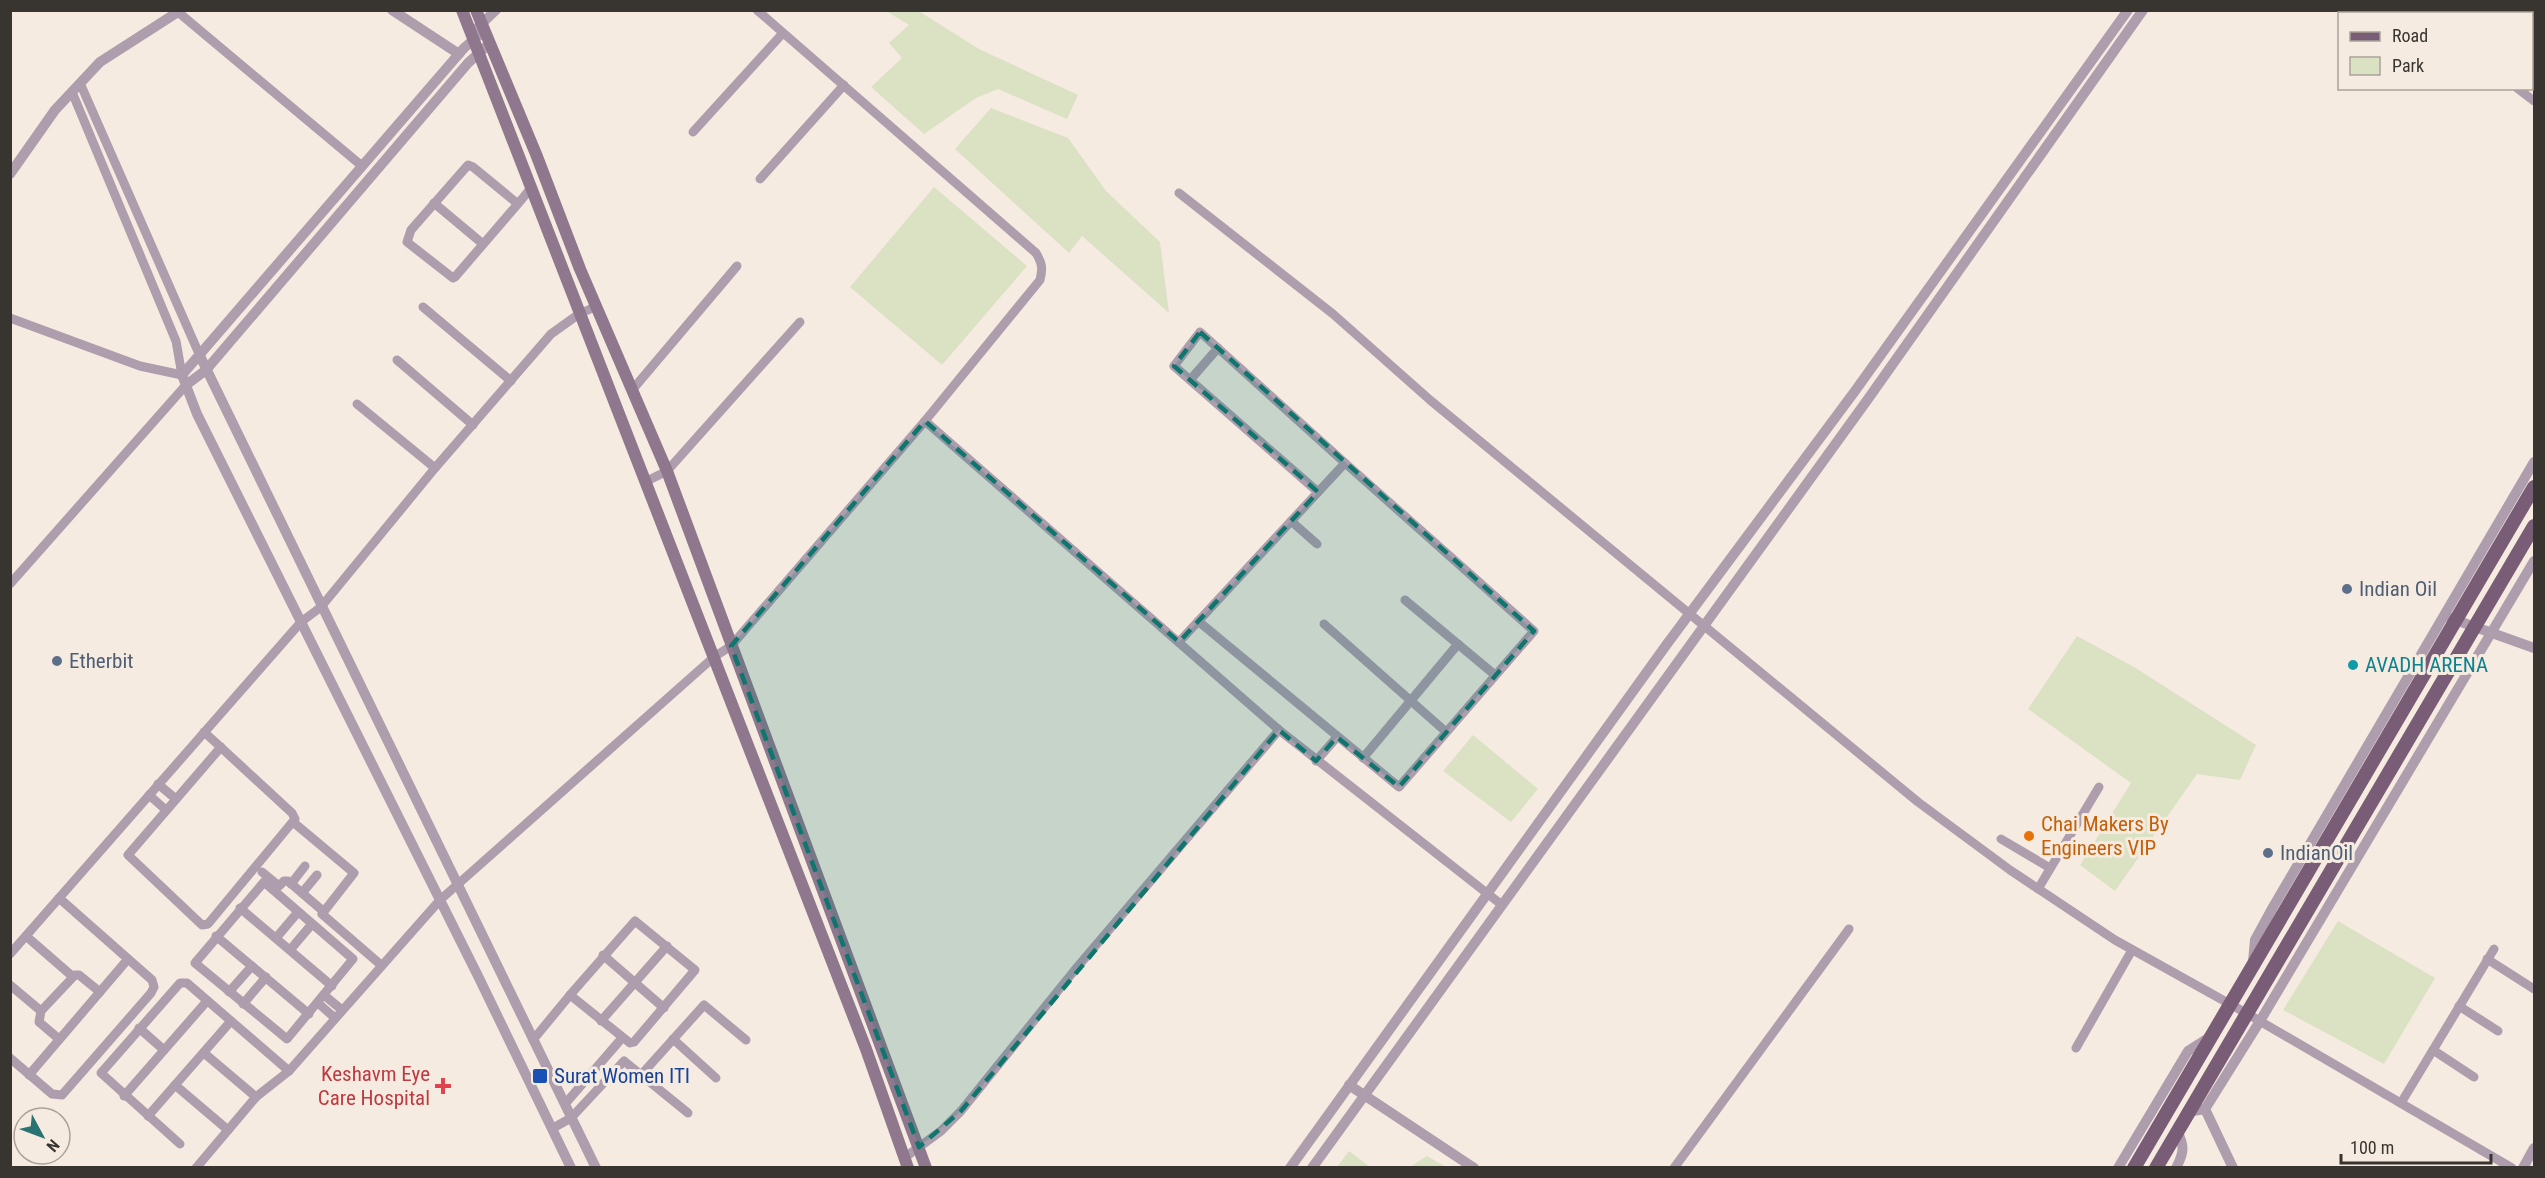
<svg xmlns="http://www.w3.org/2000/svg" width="2545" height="1178" viewBox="0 0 2545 1178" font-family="'Roboto Condensed',sans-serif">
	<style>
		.green { fill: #dae2c3 }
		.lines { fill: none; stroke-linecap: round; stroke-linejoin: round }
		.minor { stroke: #ae9dad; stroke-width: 9 }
		.tertiary { stroke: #ae9dad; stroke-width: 10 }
		.secondary { stroke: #8f778d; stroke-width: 12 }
		.primary { stroke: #795c76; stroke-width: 14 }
		.marked { fill: #0f766e; fill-opacity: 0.2; stroke: #0f766e; stroke-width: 4.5; stroke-dasharray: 12 8; stroke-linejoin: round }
		.service-dot { fill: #5c6f8a; stroke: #f6ebe0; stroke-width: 2 }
		.culture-dot { fill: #0f9aa8; stroke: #f6ebe0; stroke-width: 2 }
		.food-dot { fill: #e8710a; stroke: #f6ebe0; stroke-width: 2 }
		.transit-dot { fill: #1a4fb4; stroke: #f6ebe0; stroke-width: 2 }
		.health-dot { fill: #e0444e; stroke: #f6ebe0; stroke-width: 2 }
		.labels { text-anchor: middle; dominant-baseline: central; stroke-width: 6; stroke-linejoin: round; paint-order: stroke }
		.service-label { font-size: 21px; fill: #4e5e75; stroke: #f6ebe0; text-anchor: start }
		.culture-label { font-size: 21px; fill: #0d838f; stroke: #f6ebe0; text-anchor: start }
		.food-label { font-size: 21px; fill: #c56008; stroke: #f6ebe0; text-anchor: start }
		.health-label { font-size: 21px; fill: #be3a42; stroke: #f6ebe0; text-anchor: end }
		.transit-label { font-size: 21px; fill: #164399; stroke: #f6ebe0; text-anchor: start }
	</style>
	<rect width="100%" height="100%" fill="#f6ebe0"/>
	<!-- green -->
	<g class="green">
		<path d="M917,10L979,49L1078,95L1067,119L998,89L976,98L924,134L871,87L902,58L889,43L909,25L886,11Z"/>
		<path d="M991,108L1068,138L1106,191L1160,242L1169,313L1082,236L1069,253L955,149Z"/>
		<path d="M934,187L1027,266L942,365L850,287Z"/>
		<path d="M2077,636L2134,667L2256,745L2240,780L2197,774L2115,891L2080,865L2131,783L2028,709Z"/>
		<path d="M1473,735L1538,789L1511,822L1443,771Z"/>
		<path d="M2338,921L2435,978L2384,1064L2283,1010Z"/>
		<path d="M1349,1151L1370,1167H1337Z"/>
		<path d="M1427,1156L1446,1167H1410Z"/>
	</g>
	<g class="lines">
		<!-- minor -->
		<g class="minor">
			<path d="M2411,10L2415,14"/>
			<path d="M178,12L362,166"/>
			<path d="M80,83L200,356"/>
			<path d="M2517,88L2534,101"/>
			<path d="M693,132L783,33"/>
			<path d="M760,179L844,85"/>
			<path d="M1179,193L1333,314L1430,400L1918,802L2010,870L2115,940L2246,1013L2512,1168"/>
			<path d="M434,203L483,244"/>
			<path d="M518,204L473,167L468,165L411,230L407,242L453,278L455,277L522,199L530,189"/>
			<path d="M423,307L511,381"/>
			<path d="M10,318L140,366L182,375L176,341L72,92"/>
			<path d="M397,360L473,425"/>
			<path d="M1190,380L1218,348"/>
			<path d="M633,389L737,266"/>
			<path d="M357,404L435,468"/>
			<path d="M925,421L1279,730L1502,905"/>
			<path d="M645,482L667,471L800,322"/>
			<path d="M1318,492L1174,366L1200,332L1345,463"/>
			<path d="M1291,521L1317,544"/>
			<path d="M10,584L186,385"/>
			<path d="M1405,600L1495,675"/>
			<path d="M1324,624L1445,731"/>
			<path d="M1179,642L1191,629L1345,463L1534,631L1399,787L1198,621"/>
			<path d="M204,732L214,741L292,813L295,819L208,924L202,925L128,855L221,747"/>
			<path d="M1363,758L1458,644"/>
			<path d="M1316,761L1337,737"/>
			<path d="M158,784L176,799"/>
			<path d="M149,795L166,810"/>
			<path d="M293,822L354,873L322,914L381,965"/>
			<path d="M2001,839L2050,868"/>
			<path d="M262,872L279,886L284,881H288L323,911"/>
			<path d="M264,882L353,959L287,1039L195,963Z"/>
			<path d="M291,884L305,866"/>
			<path d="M2038,889L2099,787"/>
			<path d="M302,893L317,875"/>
			<path d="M240,908L332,986"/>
			<path d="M635,921L695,970L634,1042L630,1043L570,995Z"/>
			<path d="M26,936L72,976"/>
			<path d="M216,936L309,1014"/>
			<path d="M276,938L298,912"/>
			<path d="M290,950L312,924"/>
			<path d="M10,954L301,622L321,607L435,468L551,334L579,314L597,306"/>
			<path d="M603,955L664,1008"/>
			<path d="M2487,959L2534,989"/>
			<path d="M10,985L41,1011"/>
			<path d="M229,992L252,966"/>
			<path d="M324,995L342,1010"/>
			<path d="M318,1003L335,1018"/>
			<path d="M243,1004L266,977"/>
			<path d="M2459,1006L2498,1031"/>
			<path d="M601,1021L667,946"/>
			<path d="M139,1028L164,1050"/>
			<path d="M59,1039L39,1022L41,1011L75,975H79L100,992"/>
			<path d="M673,1039L716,1078"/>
			<path d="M533,1040L570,995"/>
			<path d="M2076,1048L2132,950"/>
			<path d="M2433,1050L2474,1077"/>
			<path d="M204,1053L256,1097"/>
			<path d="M10,1058L52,1094L62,1095L151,993L154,987L152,980L59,898"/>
			<path d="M29,1075L128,959"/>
			<path d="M641,1075L704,1005L746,1040"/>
			<path d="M175,1085L228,1130"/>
			<path d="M124,1096L207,1001"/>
			<path d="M2401,1103L2494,949"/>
			<path d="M565,1104L622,1038"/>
			<path d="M148,1116L231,1021"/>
			<path d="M553,1128L571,1118L624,1061L688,1113"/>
			<path d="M180,1144L101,1073L180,983H187L289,1071"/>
			<path d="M904,1158L941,1131L961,1111L1074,971L1279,730"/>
			<path d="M196,1168L256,1097L289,1071L440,900L714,657L731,646L925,421L1040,280C1043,268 1042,263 1036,253L757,10"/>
			<path d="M1674,1168L1849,929"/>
		</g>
		<!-- tertiary -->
		<g class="tertiary">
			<path d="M392,10L459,54"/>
			<path d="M476,29L496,10"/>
			<path d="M484,31L464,48L182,375L197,414L479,978L571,1168"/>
			<path d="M10,174L55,110L100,62L181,10"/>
			<path d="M200,356L596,1168"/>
			<path d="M186,385L206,370L468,63L490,43"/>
			<path d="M2450,618L2534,648"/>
			<path d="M2253,962L2255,940L2273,907L2534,462"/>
			<path d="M1349,1085L1474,1168"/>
			<path d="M2205,1109L2233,1168"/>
			<path d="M2187,1112L2205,1109L2260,1021L2534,561"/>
			<path d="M1290,1168L1667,644L1855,391L2128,10"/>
			<path d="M1312,1168L1868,399L2143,10"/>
			<path d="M2118,1168L2188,1051L2210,1037"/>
			<path d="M2176,1168C2184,1153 2185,1146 2177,1131"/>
			<path d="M2523,1168L2534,1148"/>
		</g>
		<!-- secondary -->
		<g class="secondary">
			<path d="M462,10L866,1049L908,1168"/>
			<path d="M476,10L536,154L580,269L667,471L926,1168"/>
		</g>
		<!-- primary -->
		<g class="primary">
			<path d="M2134,1168L2534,487"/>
			<path d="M2156,1168L2534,526"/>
		</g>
	</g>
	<!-- marked area -->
	<path class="marked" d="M1200,332L1534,631L1399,787L1337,737L1316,761L1279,730L961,1111L919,1147L731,646L925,421L1179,642L1318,492L1174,366Z"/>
	<!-- markers -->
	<g class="service-dot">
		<circle cx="2347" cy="589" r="6"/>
		<circle cx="57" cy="661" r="6"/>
		<circle cx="2268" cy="853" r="6"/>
	</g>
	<circle class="culture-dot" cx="2353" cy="665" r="6"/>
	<circle class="food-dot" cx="2029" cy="836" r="6"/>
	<rect class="transit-dot" x="532" y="1068" width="16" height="16" rx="3"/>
	<path class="health-dot" d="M440 1077h6v6h6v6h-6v6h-6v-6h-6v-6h6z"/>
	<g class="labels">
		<!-- service labels -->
		<g class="service-label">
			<text x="2359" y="589">Indian Oil</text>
			<text x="69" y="661">Etherbit</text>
			<text x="2280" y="853">IndianOil</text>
		</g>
		<!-- culture labels -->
		<g class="culture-label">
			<text x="2365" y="665">AVADH ARENA</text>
		</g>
		<!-- food labels -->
		<g class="food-label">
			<text x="2041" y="824">Chai Makers By<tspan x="2041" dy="24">Engineers VIP</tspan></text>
		</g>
		<!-- health labels -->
		<g class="health-label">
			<text x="430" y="1074">Keshavm Eye<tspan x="430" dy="24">Care Hospital</tspan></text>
		</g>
		<!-- transit labels -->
		<g class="transit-label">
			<text x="554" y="1076">Surat Women ITI</text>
		</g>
	</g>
	<!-- border -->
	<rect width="2545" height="1178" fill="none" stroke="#383430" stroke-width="24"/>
	<!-- legend -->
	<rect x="2338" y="12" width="195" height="78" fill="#f6ebe0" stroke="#aaa29a" stroke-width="1.5"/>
	<rect x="2350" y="32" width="30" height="9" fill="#795c76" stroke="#aaa29a" stroke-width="1.5"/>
	<text x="2392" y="42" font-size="18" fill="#383430">Road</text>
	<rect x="2350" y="57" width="30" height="18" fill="#dae2c3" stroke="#aaa29a" stroke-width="1.5"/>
	<text x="2392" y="72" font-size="18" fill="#383430">Park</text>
	<!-- north arrow -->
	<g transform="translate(42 1136) rotate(131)"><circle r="28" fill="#f6ebe0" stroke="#aaa29a" stroke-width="1.5"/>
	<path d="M0-4.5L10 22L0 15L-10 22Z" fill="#297372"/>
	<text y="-9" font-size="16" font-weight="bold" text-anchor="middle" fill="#383430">N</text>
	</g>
	<!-- scale -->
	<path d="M2341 1154v9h150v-9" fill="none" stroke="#383430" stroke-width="3"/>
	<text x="2350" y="1154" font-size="18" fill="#383430" stroke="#f6ebe0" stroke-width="4.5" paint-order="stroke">100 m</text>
</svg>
